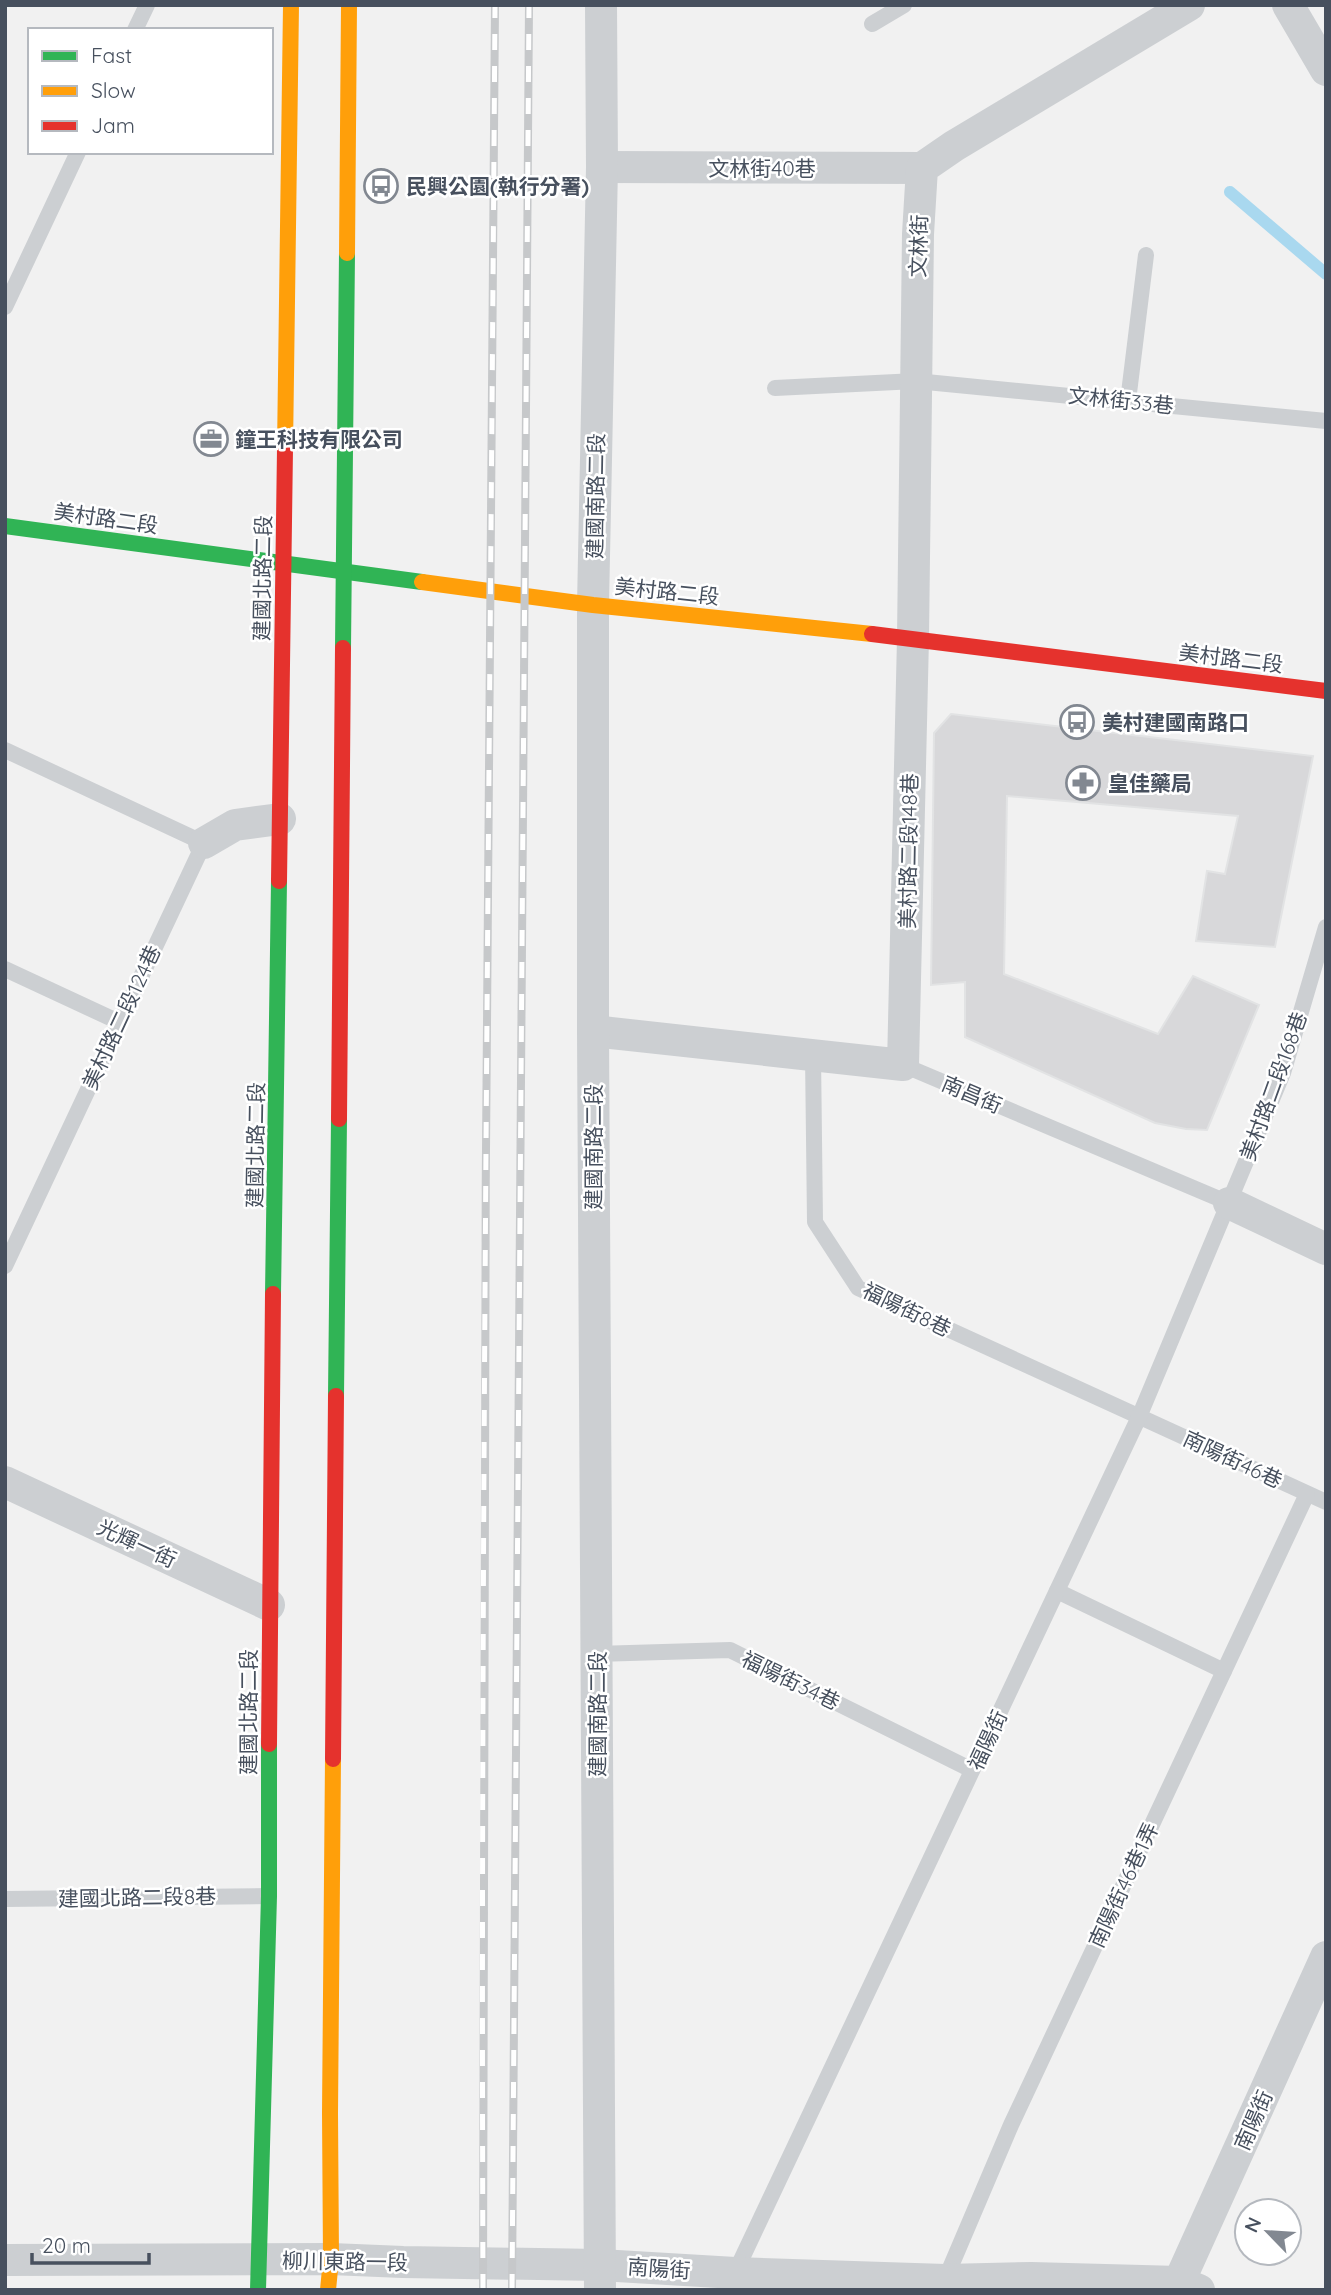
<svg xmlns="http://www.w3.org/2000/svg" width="1331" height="2295" viewBox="0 0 1331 2295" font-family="Quicksand,'Noto Sans TC',sans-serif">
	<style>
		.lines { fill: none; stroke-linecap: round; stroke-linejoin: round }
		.stream { stroke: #a9d8ef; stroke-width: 12 }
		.building { fill: #d8d8da; stroke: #e2e3e4; stroke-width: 2 }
		.lane { stroke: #cccfd2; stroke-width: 16 }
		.street { stroke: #cccfd2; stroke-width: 32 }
		.fast { stroke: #30b455; stroke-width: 16 }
		.slow { stroke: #ff9f0a; stroke-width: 16 }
		.jam { stroke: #e5322d; stroke-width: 16 }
		.rail-casing { stroke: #c6c8ca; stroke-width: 8 }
		.rail { stroke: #fff; stroke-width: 5; stroke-dasharray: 16; stroke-linecap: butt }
		.labels { text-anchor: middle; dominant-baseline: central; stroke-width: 5; stroke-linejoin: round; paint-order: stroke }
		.street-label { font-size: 21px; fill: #47505e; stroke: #fff }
		.poi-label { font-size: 21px; font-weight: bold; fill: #47505e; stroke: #fff; text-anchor: start }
	</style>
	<rect width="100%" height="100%" fill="#f1f1f1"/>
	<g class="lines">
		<!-- stream -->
		<path class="stream" d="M1230,192L1326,274"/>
	</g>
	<!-- building -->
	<path class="building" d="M951,714L1313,756L1275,947L1196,941L1207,871L1225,874L1238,816L1007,796L1004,974L1158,1034L1193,976L1259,1005L1207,1130L1186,1129L1155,1123L965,1037V982L931,985L934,733Z"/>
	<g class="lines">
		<!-- lane -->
		<g class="lane">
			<path d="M872,24L904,5"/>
			<path d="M135,30L147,5"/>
			<path d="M5,307L78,152"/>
			<path d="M775,388L916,381L1326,421"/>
			<path d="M1128,401L1146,255"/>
			<path d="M5,750L204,843L5,1266"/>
			<path d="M5,969L119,1022"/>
			<path d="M813,1055L815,1222L858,1288L1326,1502"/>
			<path d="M903,1065L1229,1203"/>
			<path d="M1057,1591L1224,1671"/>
			<path d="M596,1654L730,1650L972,1770"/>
			<path d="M5,1899L269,1896"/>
			<path d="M735,2273L1139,1417L1283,1073L1326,927"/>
			<path d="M945,2280L1011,2125L1307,1494"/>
		</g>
		<!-- street -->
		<g class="street">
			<path d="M1288,5L1326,70"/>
			<path d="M602,167L922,168"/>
			<path d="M204,843L235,825L280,819"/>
			<path d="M593,1031L903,1065L913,638L918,234L922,168L954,146L1189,5"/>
			<path d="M1229,1203L1326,1249"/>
			<path d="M5,1482L269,1605"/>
			<path d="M5,2260L331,2259L403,2262L600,2265L735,2273L945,2280L1031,2278L1179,2282L1199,2290"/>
			<path d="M1179,2282L1326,1957"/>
			<path d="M600,2290L593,1031V605L602,167L601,5"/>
		</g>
		<!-- fast -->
		<g class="fast">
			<path d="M5,526L422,582"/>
			<path d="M343,648L347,253"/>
			<path d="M273,1294L279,881"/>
			<path d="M336,1396L339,1119"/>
			<path d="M258,2290L269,1896V1744"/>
		</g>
		<!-- slow -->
		<g class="slow">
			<path d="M347,253L349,5"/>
			<path d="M285,449L291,5"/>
			<path d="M422,582L593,605L872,634"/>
			<path d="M328,2290L331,2259L330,2113L333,1759"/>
		</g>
		<!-- jam -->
		<g class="jam">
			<path d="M872,634L1326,691"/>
			<path d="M279,881L285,449"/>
			<path d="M339,1119L343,648"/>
			<path d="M269,1744L273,1294"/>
			<path d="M333,1759L336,1396"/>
		</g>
		<!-- rail casing -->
		<g class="rail-casing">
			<g id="rail">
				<path d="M483,2290C480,1528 490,767 495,5"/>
				<path d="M512,2290L529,5"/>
			</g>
		</g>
		<!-- rail -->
		<use href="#rail" class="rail"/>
	</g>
	<!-- icons -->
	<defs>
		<g id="bus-ring" transform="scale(1.75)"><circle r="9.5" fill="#fff" stroke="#828891" stroke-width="1.5"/><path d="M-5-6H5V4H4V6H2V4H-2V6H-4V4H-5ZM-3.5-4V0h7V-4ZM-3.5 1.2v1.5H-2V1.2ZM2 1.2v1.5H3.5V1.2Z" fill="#828891"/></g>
		<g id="office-ring" transform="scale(1.75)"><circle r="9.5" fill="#fff" stroke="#828891" stroke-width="1.5"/><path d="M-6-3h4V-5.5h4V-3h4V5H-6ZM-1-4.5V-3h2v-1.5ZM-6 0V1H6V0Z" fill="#828891"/></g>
		<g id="pharmacy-ring" transform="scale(1.75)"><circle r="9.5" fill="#fff" stroke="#828891" stroke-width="1.5"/><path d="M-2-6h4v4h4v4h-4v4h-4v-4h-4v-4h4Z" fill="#828891"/></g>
	</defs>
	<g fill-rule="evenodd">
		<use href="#bus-ring" x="381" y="186"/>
		<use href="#office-ring" x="211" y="439"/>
		<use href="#bus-ring" x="1077" y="722"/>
		<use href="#pharmacy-ring" x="1083" y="783"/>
	</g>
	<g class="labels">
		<!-- street labels -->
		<g class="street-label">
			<text x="762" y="168">文林街40巷</text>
			<text transform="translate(918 246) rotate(-88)">文林街</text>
			<text transform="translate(1121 400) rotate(6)">文林街33巷</text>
			<text transform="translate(595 496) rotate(-89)">建國南路二段</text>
			<text transform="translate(106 518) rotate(8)">美村路二段</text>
			<text transform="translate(262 578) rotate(-89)">建國北路二段</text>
			<text transform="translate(667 591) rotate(6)">美村路二段</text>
			<text transform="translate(1231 658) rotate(7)">美村路二段</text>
			<text transform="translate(908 851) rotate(-89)">美村路二段148巷</text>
			<text transform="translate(121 1017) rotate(-65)">美村路二段124巷</text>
			<text transform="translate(1273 1086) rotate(-70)">美村路二段168巷</text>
			<text transform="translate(972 1094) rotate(23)">南昌街</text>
			<text transform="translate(255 1145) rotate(-89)">建國北路二段</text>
			<text transform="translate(593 1147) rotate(-90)">建國南路二段</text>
			<text transform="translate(907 1309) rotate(26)">福陽街8巷</text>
			<text transform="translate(1233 1459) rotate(25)">南陽街46巷</text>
			<text transform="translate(137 1543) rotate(25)">光輝一街</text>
			<text transform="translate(791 1680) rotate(26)">福陽街34巷</text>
			<text transform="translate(248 1712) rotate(-90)">建國北路二段</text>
			<text transform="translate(597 1714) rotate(-90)">建國南路二段</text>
			<text transform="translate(987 1740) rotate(-65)">福陽街</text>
			<text transform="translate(1123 1885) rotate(-65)">南陽街46巷1弄</text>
			<text transform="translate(137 1897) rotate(-1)">建國北路二段8巷</text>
			<text transform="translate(1253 2120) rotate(-66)">南陽街</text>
			<text transform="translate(345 2261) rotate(1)">柳川東路一段</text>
			<text transform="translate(659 2268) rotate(4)">南陽街</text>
		</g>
		<!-- poi labels -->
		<g class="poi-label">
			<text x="406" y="186">民興公園(執行分署)</text>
			<text x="235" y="439">鐘王科技有限公司</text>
			<text x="1102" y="722">美村建國南路口</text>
			<text x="1108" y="783">皇佳藥局</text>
		</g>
	</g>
	<!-- border -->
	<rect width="1331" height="2295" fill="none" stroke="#47505e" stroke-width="14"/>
	<!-- legend -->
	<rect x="28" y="28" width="245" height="126" fill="#ffffff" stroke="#b5b9bf" stroke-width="2"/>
	<rect x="42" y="51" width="35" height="10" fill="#30b455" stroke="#b5b9bf" stroke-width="2"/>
	<text x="91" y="63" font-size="21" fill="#47505e">Fast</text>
	<rect x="42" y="86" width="35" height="10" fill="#ff9f0a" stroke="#b5b9bf" stroke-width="2"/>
	<text x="91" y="98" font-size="21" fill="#47505e">Slow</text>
	<rect x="42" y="121" width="35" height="10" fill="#e5322d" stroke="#b5b9bf" stroke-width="2"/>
	<text x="91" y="133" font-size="21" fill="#47505e">Jam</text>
	<!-- north arrow -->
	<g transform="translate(1268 2232) rotate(295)"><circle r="33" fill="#ffffff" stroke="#b5b9bf" stroke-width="2"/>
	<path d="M0-5L12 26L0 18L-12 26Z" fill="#828891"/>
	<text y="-10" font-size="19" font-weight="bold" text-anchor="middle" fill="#47505e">N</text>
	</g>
	<!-- scale -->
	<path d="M32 2253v10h117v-10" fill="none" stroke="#47505e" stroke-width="3.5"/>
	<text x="42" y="2253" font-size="21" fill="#47505e" stroke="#ffffff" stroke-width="5" paint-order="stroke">20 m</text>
</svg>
